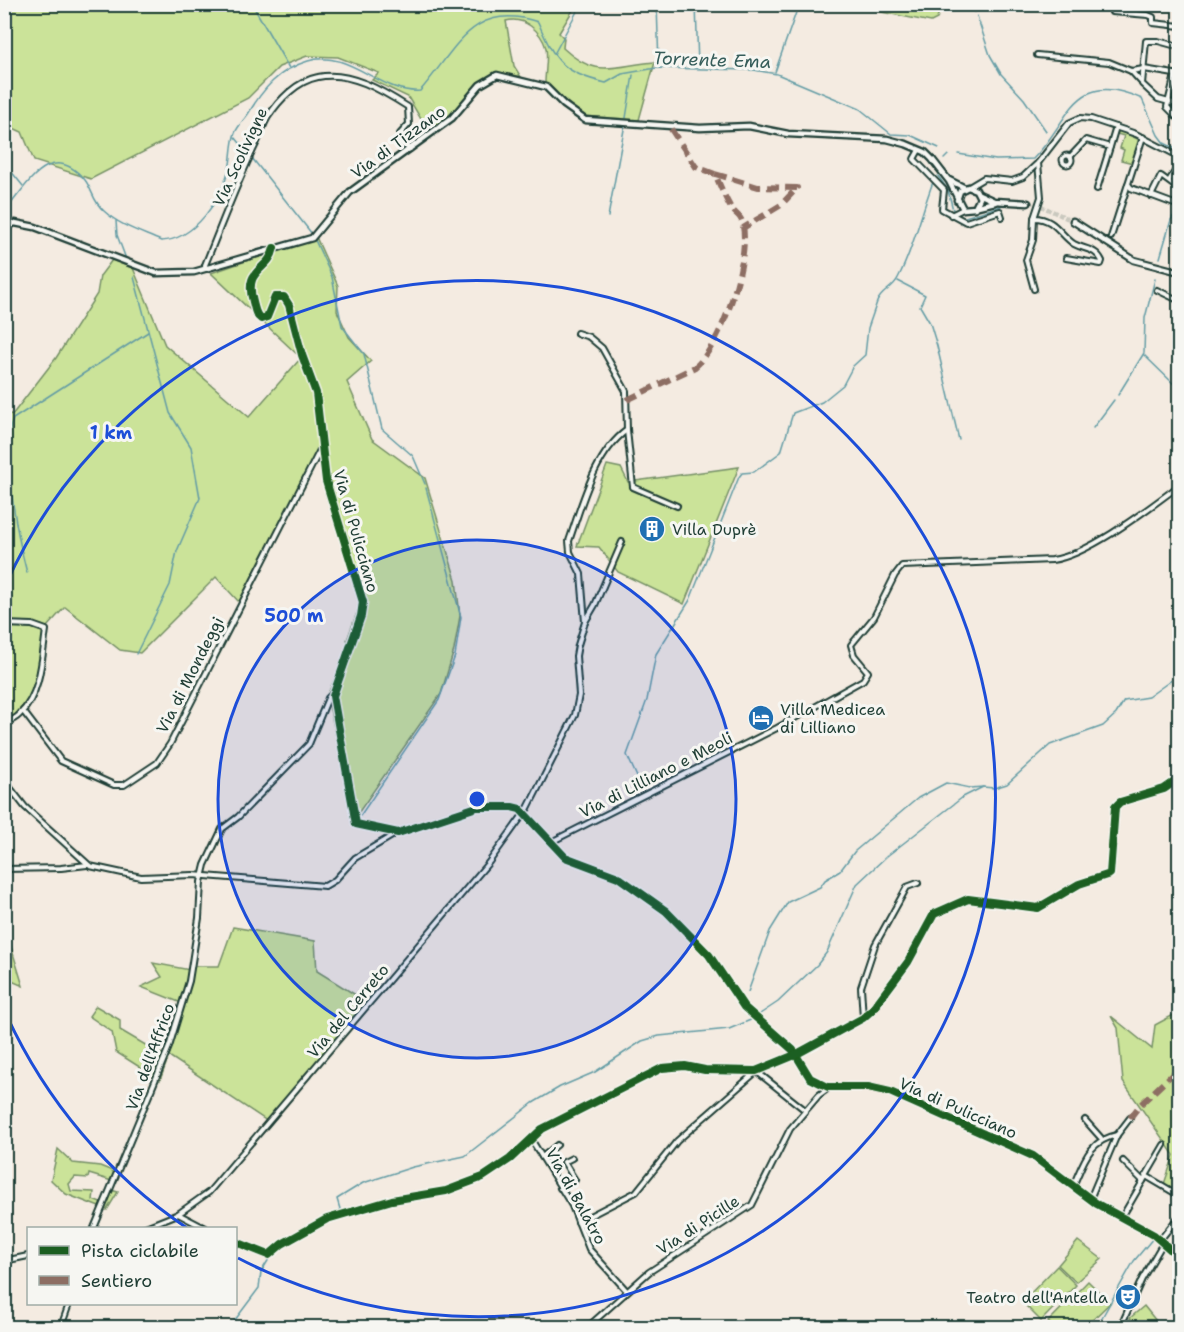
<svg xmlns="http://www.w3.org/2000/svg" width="1184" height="1332" viewBox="0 0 1184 1332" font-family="'Shantell Sans',sans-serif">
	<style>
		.green { fill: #cbe399; stroke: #759066; stroke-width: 1.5 }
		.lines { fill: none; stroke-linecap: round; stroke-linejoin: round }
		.stream { stroke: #639ca5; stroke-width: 1.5 }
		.major-tunnel { stroke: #c9c8be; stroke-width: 4.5; stroke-dasharray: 4.5 2; stroke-linecap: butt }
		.minor-casing { stroke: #1f3d34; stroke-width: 8 }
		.major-casing { stroke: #1f3d34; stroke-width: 9 }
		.minor { stroke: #f6f6f2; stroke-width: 4 }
		.major { stroke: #f6f6f2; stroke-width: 4.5 }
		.quiet { stroke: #8d6e63; stroke-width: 6; stroke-dasharray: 12 6; stroke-linecap: butt }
		.cycleway-casing { stroke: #f6f6f2; stroke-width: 11 }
		.cycleway { stroke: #1b5e20; stroke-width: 8 }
		.ring { fill: none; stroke: #1d4ed8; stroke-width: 3 }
		.labels { text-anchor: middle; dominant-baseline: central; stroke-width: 6; stroke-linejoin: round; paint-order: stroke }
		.street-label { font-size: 16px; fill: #1f3d34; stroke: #f6f6f2 }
		.poi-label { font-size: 16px; fill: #1f3d34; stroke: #f6f6f2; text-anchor: start }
		.water-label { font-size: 18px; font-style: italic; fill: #365d5a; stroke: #f6f6f2 }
		.centre { fill: #1d4ed8; stroke: #f6f6f2; stroke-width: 3 }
		.ring-label { font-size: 18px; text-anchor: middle; font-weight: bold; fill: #1d4ed8; stroke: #f6f6f2; stroke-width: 6; stroke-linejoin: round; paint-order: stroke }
	</style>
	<rect width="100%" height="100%" fill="#f4ebe1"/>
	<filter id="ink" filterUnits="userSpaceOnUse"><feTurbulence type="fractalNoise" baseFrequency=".0167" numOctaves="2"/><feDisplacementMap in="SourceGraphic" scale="12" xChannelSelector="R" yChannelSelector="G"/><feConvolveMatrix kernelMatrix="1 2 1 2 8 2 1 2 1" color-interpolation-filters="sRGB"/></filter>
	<g filter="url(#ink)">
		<!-- green -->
		<g class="green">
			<path d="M432,4L576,5L559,33L564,38L563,48C597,80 614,65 655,62L639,120L583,116L545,83C545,72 548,58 546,48C541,31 524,16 506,21L514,66L521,77C484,67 481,84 458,108C449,117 438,124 428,131L408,97L372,80L379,73L338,57L307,56L279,67L248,98L91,179L34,161L22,132L11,127L10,171L5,173L4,5Z"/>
			<path d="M935,4L940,7L937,19L931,22L881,12L883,5Z"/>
			<path d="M1118,130L1140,140L1133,163L1121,160L1124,150L1120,148L1124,136L1117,134Z"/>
			<path d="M316,237L338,286L337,311L349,337L371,361L347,382L372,439L425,478L456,580L460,616L454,650L441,694L354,819L327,696L349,644L347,640L360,604L325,493L320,447L239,602L216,577L140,653L120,650L65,607L46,628L43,626L45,632C38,669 38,700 5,723L4,411L12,415L56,358L97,294L100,276L112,260L133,268L165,345L249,417L301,358L211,273Z"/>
			<path d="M607,465L621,468L628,482L739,467L684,604L618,572L599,547L577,546Z"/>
			<path d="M4,927H5L23,986L5,978Z"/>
			<path d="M233,927L315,941L317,971L367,1002L267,1121L169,1056L160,1080L116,1052L112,1032L89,1016L96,1006L120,1020V1030L159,1053L169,1056L184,1004L141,987L162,977L153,963L190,970L196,966H219Z"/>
			<path d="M1179,1012H1180L1179,1191L1164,1184L1174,1155L1123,1082L1118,1028L1111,1016L1152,1049L1155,1025Z"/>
			<path d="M58,1149L73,1163L100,1166L120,1174L115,1176L112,1181L89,1174L88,1178L75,1177L69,1184L71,1191L94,1192L93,1200L103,1204L111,1190L118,1192L107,1210L66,1194L51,1180Z"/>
			<path d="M1078,1241L1102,1259L1076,1282L1058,1265Z"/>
			<path d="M1057,1266L1076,1285L1041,1321L1022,1302Z"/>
			<path d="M1088,1281L1110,1303L1085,1327H1054L1048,1322Z"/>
			<path d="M1144,1306L1161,1327H1137L1130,1318Z"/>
		</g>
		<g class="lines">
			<!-- stream -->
			<g class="stream">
				<path d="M252,4L289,68"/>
				<path d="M657,4L659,67"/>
				<path d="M696,4L698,67"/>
				<path d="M972,4L975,12"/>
				<path d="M977,16L990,55L1001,74L1024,99L1046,131"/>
				<path d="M554,54L581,4"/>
				<path d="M775,72L799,4"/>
				<path d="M626,118L633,75"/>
				<path d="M4,120L10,170L23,186"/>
				<path d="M235,137L249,154"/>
				<path d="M958,154L996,160L1033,159C1071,121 1073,67 1142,99L1158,135L1164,143L1180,151"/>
				<path d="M252,158L312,234"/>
				<path d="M944,159L948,155"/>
				<path d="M938,176L948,190L953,210"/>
				<path d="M4,212C26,188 49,138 85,180C92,189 93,202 104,211C120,226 141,232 161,241C195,240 221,199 229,169C232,157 231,144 235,133C238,126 244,120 248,114C263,89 278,70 308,61C349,48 380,94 420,91C456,50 472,0 538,22C555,61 562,73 606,83L622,74L656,68L754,70L777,74L860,109L891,134L910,135L939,148"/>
				<path d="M608,217L625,124"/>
				<path d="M962,218L1001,206"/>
				<path d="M116,221L117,235L126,259"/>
				<path d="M314,238L332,277L342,326L364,354L382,429L413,456L425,484"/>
				<path d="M1160,258L1171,220L1178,209"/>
				<path d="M134,277L170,413L191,447L200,498L177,551L170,585L136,654"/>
				<path d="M898,281L925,295L920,306L930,323L937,346L959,440"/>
				<path d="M1144,355L1180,390"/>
				<path d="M1118,395L1144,353L1145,318L1155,279"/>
				<path d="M1093,428L1114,400"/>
				<path d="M27,573C18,539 0,450 13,419L148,332"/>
				<path d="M642,788L627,755L647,700L656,654L690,600L739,477L742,473L754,472L781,452L793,413L822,402L843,385L853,366L865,355L868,328L877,302C881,291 893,289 898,278C914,248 921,213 933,182"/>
				<path d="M358,819L439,700L455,656L461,617L426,488"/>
				<path d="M748,992L770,931L788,902L820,887L825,880L840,871L855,851L918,798L946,783L970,788L983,787"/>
				<path d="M757,1016L778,1002L817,965L827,952L857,884L887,856L963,797L983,787L994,788L1007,784L1050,745L1103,726L1116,714L1124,701L1148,697L1180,674"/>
				<path d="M314,1228L332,1220L343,1219L337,1199L363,1183L413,1167L465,1156L533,1103L560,1087L595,1072L642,1041L659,1036L729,1029L753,1019"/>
				<path d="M229,1328L259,1288L261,1272L269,1259L289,1242"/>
				<path d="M1096,1328L1134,1261L1154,1237"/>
			</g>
			<!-- major-tunnel -->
			<path class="major-tunnel" d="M1028,203L1039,205L1073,221"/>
			<!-- minor casing -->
			<g class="minor-casing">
				<g id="minor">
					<path d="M1112,12L1148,15L1153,17V23L1180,26"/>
					<path d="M1180,47L1158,41H1146L1142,84L1158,99L1180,105"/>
					<path d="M1037,55L1109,62L1131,71L1144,69L1180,75"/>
					<path d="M1131,71L1142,83"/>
					<path d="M1175,75L1167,107L1180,120"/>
					<path d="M919,150L914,159L944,190L942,209L966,222L1000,211L1002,217"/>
					<circle cx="1067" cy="160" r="4.5"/>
					<path d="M1070,157L1086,140L1110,147L1116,127"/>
					<path d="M1169,181L1180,163"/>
					<path d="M1128,184L1131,188L1177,205"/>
					<path d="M969,187L984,178L1012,181L1023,177L1038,163L1069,123L1080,118L1091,119L1136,134L1180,157"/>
					<path d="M1097,189L1110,147"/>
					<path d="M1151,196L1161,176L1180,190"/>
					<path d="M951,215L963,209"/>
					<path d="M1034,218C1055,218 1060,235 1074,244C1085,250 1096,248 1102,261L1101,264L1066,258"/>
					<path d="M1111,237L1143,137"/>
					<path d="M274,249C264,273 244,270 253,303C255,309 255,315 261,319L267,317L275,297H284L289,305L302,355L316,393L326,481L363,602L361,616L333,696L356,824L398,833L477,807H512L520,809L565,857L618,877L666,911L709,955L744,1007L793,1050L810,1078L828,1087H868L890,1092L1033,1156L1097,1204L1154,1235L1180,1258"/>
					<path d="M206,269L205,265C221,226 236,185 255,146C260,137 263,125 268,117C279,100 297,81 318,77C349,70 383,91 408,107L409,124L400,134V142L410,149"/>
					<path d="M1034,289L1026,260L1033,240L1034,218L1041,197L1038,163"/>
					<path d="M1157,290L1180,301"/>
					<path d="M577,333L589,337L602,348L626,391L627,430L633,487L677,506"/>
					<path d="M585,622L581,574L570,552L569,541C582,504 594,454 627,430"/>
					<path d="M4,624L32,625L46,630C42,657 41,694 20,714C16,719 9,721 4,725"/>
					<path d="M23,711L61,761L114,785H124L157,763L170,744L322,446"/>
					<path d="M4,780L25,807L90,866L141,877L193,875L325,886L335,880L355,858L397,833"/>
					<path d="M551,842L777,728L863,680L868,672L854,655L851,645L874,617L895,575L902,566L1052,560C1089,555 1149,508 1180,485"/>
					<path d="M4,869L61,868L87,865"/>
					<path d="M863,1018L861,987L875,945L907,887L918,883"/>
					<path d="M756,1071L805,1110"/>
					<path d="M1085,1120L1101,1138"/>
					<path d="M531,1139L572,1206L589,1249L626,1290"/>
					<path d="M542,1157L557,1145"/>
					<path d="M1123,1161L1143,1181"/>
					<path d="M1146,1176L1180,1196"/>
					<path d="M1073,1186C1084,1162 1088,1141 1117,1135"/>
					<path d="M560,1188L575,1180L564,1162L572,1158"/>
					<path d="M1090,1199L1117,1135L1130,1118"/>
					<path d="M178,1214L205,1228"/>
					<path d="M1122,1217L1164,1145"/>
					<path d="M578,1222L636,1192L677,1141L756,1072"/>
					<path d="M94,1228L169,1047L189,981L199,918L201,882L205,865L222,829L238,817L309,744L328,698L333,693"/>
					<path d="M143,1228L178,1214L209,1192L489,862L528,808L575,715L579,695L576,656L578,645L585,622L595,605L622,542"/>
					<path d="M1160,1240L1180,1215"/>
					<path d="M236,1242L269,1255L282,1244L327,1219L392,1200L446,1191L483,1177L510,1159L542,1129L662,1068L685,1066L705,1070L756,1071L795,1055L863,1018L872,1010L908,962L934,914L968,899L1038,908L1079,884L1110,874L1115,807L1120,802L1164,789L1180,778"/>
					<path d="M4,1261L28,1256"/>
					<path d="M1180,1289L1176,1297L1180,1304"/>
					<path d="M65,1328L62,1324L69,1304"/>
					<path d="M551,1328L591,1324L649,1272L752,1205L790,1129L819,1095L830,1087"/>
					<path d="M1120,1328L1142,1279L1163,1243"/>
				</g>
			</g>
			<!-- major casing -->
			<g class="major-casing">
				<g id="major">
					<path d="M949,180L965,188"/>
					<path d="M979,194L994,201L1028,203"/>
					<path d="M978,206L995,202"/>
					<path d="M1073,221L1134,260L1180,272"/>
					<path d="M4,228L15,223L35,227L156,273L194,272L312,238L350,192L452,118L480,85L497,75L546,87L564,105L585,120L700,128L749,126L788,134L887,139L906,144L925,152L932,159L949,181L963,209L975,208L980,198L976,190L968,187L960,191L957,200"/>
				</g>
			</g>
			<!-- minor -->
			<use href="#minor" class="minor"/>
			<!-- major -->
			<use href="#major" class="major"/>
			<!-- quiet -->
			<g class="quiet">
				<path d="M715,174L758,187L797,188L781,205L743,228"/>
				<path d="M627,400L695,367C722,345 752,255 742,222C741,216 734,213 731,208C725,198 720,185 715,174L696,167L669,126"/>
				<path d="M1130,1118L1140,1105L1180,1067"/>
			</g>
			<!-- cycleway casing -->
			<g class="cycleway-casing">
				<g id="cycleway">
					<path d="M274,248C269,272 243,267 253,302C255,309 255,315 261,319L267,317L275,297H284L289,305L302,355L316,393L326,481L363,602L361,616L333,696L356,824L398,833L477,807H512L520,809L565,857L618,877L666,911L709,955L744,1007L793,1050L810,1078L828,1087H868L890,1092L1033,1156L1097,1204L1154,1235L1180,1258"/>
					<path d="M236,1242L269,1255L282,1244L327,1219L392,1200L446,1191L483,1177L510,1159L542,1129L662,1068L685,1066L705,1070L756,1071L795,1055L863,1018L872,1010L908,962L934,914L968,899L1038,908L1079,884L1110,874L1115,807L1120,802L1164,789L1180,778"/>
				</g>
			</g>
			<!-- cycleway -->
			<use href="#cycleway" class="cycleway"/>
		</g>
	</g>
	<!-- distance rings -->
	<circle cx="477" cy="799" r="259" fill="#1d4ed8" fill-opacity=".12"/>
	<g class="ring">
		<circle cx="477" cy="799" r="259"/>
		<path d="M187 1228A518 518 0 0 1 6 1014M6 584A518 518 0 1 1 238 1258"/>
	</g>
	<!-- icons -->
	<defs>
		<g id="building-disc" transform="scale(1.35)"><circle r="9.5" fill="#1f6fb2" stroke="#f6f6f2"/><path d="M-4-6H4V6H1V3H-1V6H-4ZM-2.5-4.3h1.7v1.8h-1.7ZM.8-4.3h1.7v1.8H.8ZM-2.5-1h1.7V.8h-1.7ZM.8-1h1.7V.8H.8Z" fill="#fff"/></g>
		<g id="hotel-disc" transform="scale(1.35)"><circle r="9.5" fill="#1f6fb2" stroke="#f6f6f2"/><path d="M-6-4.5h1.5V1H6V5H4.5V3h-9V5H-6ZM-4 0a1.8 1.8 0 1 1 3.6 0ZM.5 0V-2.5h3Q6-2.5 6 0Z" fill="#fff"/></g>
		<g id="theatre-disc" transform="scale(1.35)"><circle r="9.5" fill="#1f6fb2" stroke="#f6f6f2"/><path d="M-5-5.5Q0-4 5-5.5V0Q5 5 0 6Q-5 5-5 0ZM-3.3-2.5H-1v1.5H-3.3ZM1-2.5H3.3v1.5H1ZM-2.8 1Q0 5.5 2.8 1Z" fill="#fff"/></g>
	</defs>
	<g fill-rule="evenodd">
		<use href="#building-disc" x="652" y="529"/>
		<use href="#hotel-disc" x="761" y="718"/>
		<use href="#theatre-disc" x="1128" y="1297"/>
	</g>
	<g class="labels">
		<!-- street labels -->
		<g class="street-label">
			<text transform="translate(398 142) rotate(-36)">Via di Tizzano</text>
			<text transform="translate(240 157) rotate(-65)">Via Scolivigne</text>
			<text transform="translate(356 531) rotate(74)">Via di Pulicciano</text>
			<text transform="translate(190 675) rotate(-63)">Via di Mondeggi</text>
			<text transform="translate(656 775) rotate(-27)">Via di Lilliano e Meoli</text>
			<text transform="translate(348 1011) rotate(-50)">Via del Cerreto</text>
			<text transform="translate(150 1057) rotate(-70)">Via dell'Affrico</text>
			<text transform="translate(958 1108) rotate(24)">Via di Pulicciano</text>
			<text transform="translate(576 1196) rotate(61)">Via di Balatro</text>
			<text transform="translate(698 1225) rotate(-33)">Via di Picille</text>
		</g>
		<!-- poi labels -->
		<g class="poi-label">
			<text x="672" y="529">Villa Duprè</text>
			<text x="780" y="709">Villa Medicea<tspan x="780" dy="18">di Lilliano</tspan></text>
			<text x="1108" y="1297" text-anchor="end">Teatro dell'Antella</text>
		</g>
		<!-- water labels -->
		<g class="water-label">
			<text transform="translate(712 60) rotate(2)">Torrente Ema</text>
		</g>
	</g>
	<circle cx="477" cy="799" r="9" class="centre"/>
	<g class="ring-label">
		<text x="111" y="439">1 km</text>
		<text x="294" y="622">500 m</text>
	</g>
	<!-- margin -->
	<rect width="1184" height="1332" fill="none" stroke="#f6f6f2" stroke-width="24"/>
	<rect x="12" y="12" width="1160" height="1308" fill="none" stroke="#1f3d34" stroke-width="2" filter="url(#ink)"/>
	<!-- legend -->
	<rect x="27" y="1227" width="210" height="78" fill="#f6f6f2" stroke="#a0aca6" stroke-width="1.5"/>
	<rect x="39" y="1246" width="30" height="9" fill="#1b5e20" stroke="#a0aca6" stroke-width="1.5"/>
	<text x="81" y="1257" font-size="18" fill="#1f3d34">Pista ciclabile</text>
	<rect x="39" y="1276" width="30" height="9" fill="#8d6e63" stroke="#a0aca6" stroke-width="1.5"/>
	<text x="81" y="1287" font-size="18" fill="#1f3d34">Sentiero</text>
</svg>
